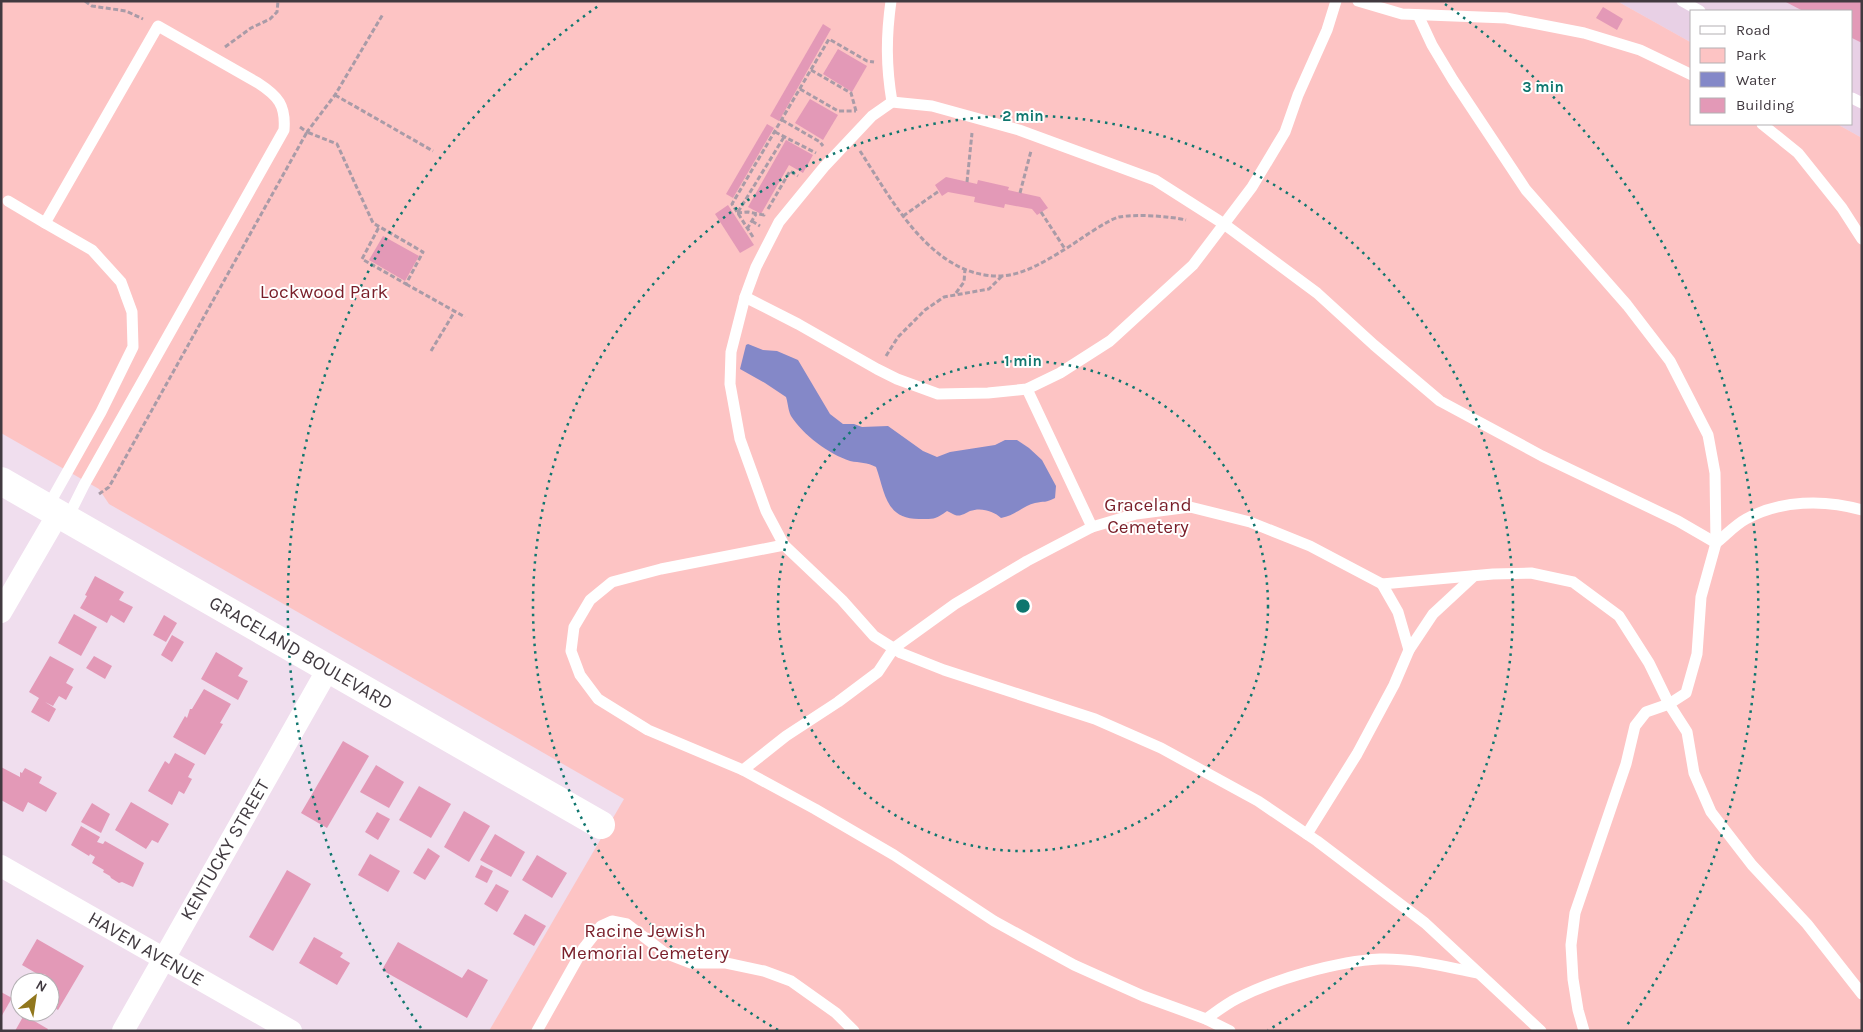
<svg xmlns="http://www.w3.org/2000/svg" width="1863" height="1032" viewBox="0 0 1863 1032" font-family="Karla,sans-serif">
	<style>
		.built { fill: #e8d0e5 }
		.green { fill: #fdc4c4 }
		.water { fill: #8488c8 }
		.building { fill: #e399b7 }
		.lines { fill: none; stroke-linecap: round; stroke-linejoin: round }
		.path { stroke: #a99ba7; stroke-width: 3; stroke-dasharray: 5 2.5; stroke-linecap: butt }
		.lane { stroke: #fff; stroke-width: 11 }
		.street { stroke: #fff; stroke-width: 22 }
		.secondary { stroke: #fff; stroke-width: 28 }
		.ring { fill: none; stroke: #0f766e; stroke-width: 2.5; stroke-dasharray: 2.5 5 }
		.labels { text-anchor: middle; dominant-baseline: central; stroke-width: 4; stroke-linejoin: round; paint-order: stroke }
		.park-label { font-size: 19px; fill: #791e29; stroke: #fff }
		.street-label { font-size: 19px; fill: #413a40; stroke: #fff }
		.centre { fill: #0f766e; stroke: #fff; stroke-width: 2.5 }
		.ring-label { font-size: 15px; text-anchor: middle; font-weight: bold; fill: #0f766e; stroke: #fff; stroke-width: 4; stroke-linejoin: round; paint-order: stroke }
	</style>
	<rect width="100%" height="100%" fill="#f0deee"/>
	<!-- built -->
	<path class="built" d="M1617,1H1862V138L1837,124H1852V11H1692V43Z"/>
	<!-- green -->
	<path class="green" d="M1,1H1617L1692,43V124H1837L1862,138V1031H489L624,799L109,504L99,489L1,433Z"/>
	<!-- water -->
	<path class="water" d="M748,344L763,350L777,351L798,360L830,414L843,424H854L862,427L888,426L923,451L937,457L950,452L995,445L1005,440H1017L1029,448L1042,460L1056,486L1055,498C1046,503 1044,501 1035,503C1022,506 1015,516 1001,518C994,511 981,507 970,511C965,513 961,517 955,515C952,514 950,512 947,511C935,520 933,519 919,519C885,519 885,492 876,467C867,462 860,463 850,461C829,454 803,435 791,416C788,410 788,403 786,397L765,383L740,369L746,345Z"/>
	<!-- building -->
	<g class="building">
		<path d="M1784,1H1862V43L1852,38V11H1803Z"/>
		<path d="M1603,7L1623,19L1617,30L1596,18Z"/>
		<path d="M823,24L831,29L779,121L770,116Z"/>
		<path d="M838,49L867,66L852,92L823,74Z"/>
		<path d="M810,99L838,115L823,140L795,123Z"/>
		<path d="M767,124L774,128L733,198L726,194Z"/>
		<path d="M786,140L813,155L803,173L789,165L761,214L748,207Z"/>
		<path d="M946,177L977,184L978,180L1009,187L1008,190L1040,197L1048,208L1037,215L1032,209L1005,204L1004,208L974,202L975,197L948,192L942,196L935,185Z"/>
		<path d="M728,205L754,245L740,253L715,214Z"/>
		<path d="M383,236L419,256L405,281L369,260Z"/>
		<path d="M95,576L124,592L119,600L133,607L124,623L111,615L107,623L80,608L87,596L85,595Z"/>
		<path d="M74,614L97,627L81,656L58,643Z"/>
		<path d="M164,615L177,623L166,642L153,635Z"/>
		<path d="M172,635L184,642L172,662L161,655Z"/>
		<path d="M216,652L243,668L238,676L248,681L238,700L201,679Z"/>
		<path d="M50,656L74,669L66,683L73,687L66,700L59,696L53,706L45,702L56,709L49,722L31,712L39,698L29,692Z"/>
		<path d="M94,656L112,666L105,679L86,668Z"/>
		<path d="M204,689L231,704L220,723L223,724L205,755L173,737L185,716L187,718L190,709H192Z"/>
		<path d="M343,741L369,756L327,828L301,813Z"/>
		<path d="M175,753L195,764L188,777L192,779L184,794L179,791L172,805L148,791L165,761L169,764Z"/>
		<path d="M376,765L404,782L389,808L360,792Z"/>
		<path d="M1,767L20,777V772L22,773L25,768L42,777L39,783L57,793L46,812L28,802L23,812L1,800Z"/>
		<path d="M419,786L451,804L431,838L399,820Z"/>
		<path d="M131,802L169,824L158,843L152,840L146,849L115,830Z"/>
		<path d="M92,803L110,814L101,833L81,822Z"/>
		<path d="M464,811L490,826L469,862L444,847Z"/>
		<path d="M377,812L390,819L378,840L365,832Z"/>
		<path d="M81,826L100,837L97,842L103,844L105,841L144,863L133,887L122,882L119,883L111,878L110,876L103,872L104,870L92,863L95,857L90,854L89,856L71,845Z"/>
		<path d="M495,834L525,852L511,877L480,860Z"/>
		<path d="M428,848L440,856L425,880L413,873Z"/>
		<path d="M370,854L400,871L388,892L358,875Z"/>
		<path d="M537,855L567,873L552,898L522,880Z"/>
		<path d="M481,865L493,871L487,883L475,877Z"/>
		<path d="M287,870L311,884L273,951L249,937Z"/>
		<path d="M496,884L509,891L497,912L484,904Z"/>
		<path d="M525,914L546,926L534,946L513,934Z"/>
		<path d="M314,937L343,953L340,957L350,963L337,985L299,963Z"/>
		<path d="M37,939L84,966L58,1010L50,1005V982H38L41,976L22,965Z"/>
		<path d="M398,942L462,978L468,969L488,980L467,1018L382,970Z"/>
		<path d="M1,992L12,998L1,1017Z"/>
		<path d="M24,1015L48,1029L47,1031H15Z"/>
	</g>
	<g class="lines">
		<!-- path -->
		<g class="path">
			<path d="M85,1L92,6L126,11L143,19"/>
			<path d="M225,47L251,28L270,19L277,12L278,1"/>
			<path d="M811,70L851,93L856,111"/>
			<path d="M800,89L838,111H856"/>
			<path d="M335,95L433,151"/>
			<path d="M782,120L820,142L823,146"/>
			<path d="M300,127L307,132L335,95L383,14"/>
			<path d="M775,132L816,153"/>
			<path d="M860,151C892,200 932,278 1001,276C1024,275 1047,260 1067,248C1078,241 1107,220 1119,217C1136,214 1169,216 1186,220"/>
			<path d="M967,182L972,133"/>
			<path d="M1020,193L1031,151"/>
			<path d="M768,209L790,171L798,176"/>
			<path d="M738,212L784,137"/>
			<path d="M1041,212L1065,249"/>
			<path d="M737,213L748,212L764,215V214"/>
			<path d="M903,216L939,191"/>
			<path d="M752,221L760,226"/>
			<path d="M747,229L756,214"/>
			<path d="M753,237L732,204L829,39L867,61L874,62"/>
			<path d="M406,284L465,317"/>
			<path d="M956,293L964,282L965,269"/>
			<path d="M431,351L455,311"/>
			<path d="M886,356L898,337L925,310L944,297L989,289L1002,276"/>
			<path d="M99,494L109,487L307,132L337,144L373,223L423,252L406,284L362,259L379,227"/>
		</g>
		<!-- lane -->
		<g class="lane">
			<path d="M891,1C886,37 886,66 892,102"/>
			<path d="M1358,1L1402,14L1506,18L1584,33L1640,50L1692,75"/>
			<path d="M1682,1L1700,11"/>
			<path d="M1418,15L1432,45L1453,80L1526,190L1627,305L1670,361L1708,435L1715,473L1716,543L1701,597L1697,654L1686,693L1669,704L1646,712L1635,726L1626,764L1575,913L1571,945L1573,979L1578,1010L1584,1031"/>
			<path d="M1852,98L1862,103"/>
			<path d="M1762,124L1798,153L1842,208L1862,239"/>
			<path d="M8,201L45,223"/>
			<path d="M745,297L798,324L877,369L897,379L938,394L988,393L1027,389L1060,373L1110,341L1193,265L1252,187L1285,132L1298,95L1327,30L1336,1"/>
			<path d="M47,508L101,412L133,347L132,312L121,282L92,250L45,223L158,26L258,83C278,96 286,105 284,130L84,485L67,519"/>
			<path d="M1092,527L1136,514L1190,507L1250,522L1310,546L1382,584L1398,612L1409,650L1394,685L1357,754L1307,834"/>
			<path d="M784,545L661,569L612,582L590,600L574,627L571,651L580,675L598,699L648,730L743,770L815,809L894,855L994,921L1074,965L1143,996L1206,1019L1230,1031"/>
			<path d="M1382,584L1493,574L1531,573L1573,582L1619,616L1649,663L1669,704L1687,732L1694,773L1711,812L1752,865L1807,924L1862,994"/>
			<path d="M1409,650L1433,614L1474,576"/>
			<path d="M743,770L786,736L838,702L878,672L894,648L955,604L1027,561L1092,527L1027,389"/>
			<path d="M1206,1019C1216,1012 1226,1004 1238,998C1275,979 1338,961 1380,959C1413,958 1446,967 1478,973"/>
			<path d="M537,1031L583,949L601,926L612,921L627,924L665,953L691,963H726L764,971L791,981L836,1013L854,1031"/>
			<path d="M1541,1031L1425,923L1317,841L1258,801L1161,748L1095,719L944,670L901,653L874,636L842,600L784,545L766,511L740,439L730,384L731,352L745,297L756,267L779,222L824,167L872,116L892,102L932,106L1019,130L1155,180L1224,224L1317,293L1374,345L1440,401L1542,456L1678,521L1716,543C1726,535 1735,525 1746,519C1781,500 1824,499 1862,510"/>
		</g>
		<!-- street -->
		<g class="street">
			<path d="M1,612L58,514"/>
			<path d="M1,866L291,1031"/>
			<path d="M123,1031L328,669"/>
		</g>
		<!-- secondary -->
		<path class="secondary" d="M1,481L601,825"/>
	</g>
	<!-- distance rings -->
	<g class="ring">
		<circle cx="1023" cy="606" r="245"/>
		<path d="M778 1030A490 490 0 1 1 1268 1030"/>
		<path d="M421 1028A735 735 0 0 1 601 4M1445 4A735 735 0 0 1 1625 1028"/>
	</g>
	<g class="labels">
		<!-- park labels -->
		<g class="park-label">
			<text x="324" y="292">Lockwood Park</text>
			<text x="1148" y="505">Graceland<tspan x="1148" dy="22">Cemetery</tspan></text>
			<text x="645" y="931">Racine Jewish<tspan x="645" dy="22">Memorial Cemetery</tspan></text>
		</g>
		<!-- street labels -->
		<g class="street-label">
			<text transform="translate(301 653) rotate(30)">GRACELAND BOULEVARD</text>
			<text transform="translate(225 850) rotate(-60)">KENTUCKY STREET</text>
			<text transform="translate(146 949) rotate(30)">HAVEN AVENUE</text>
		</g>
	</g>
	<circle cx="1023" cy="606" r="8" class="centre"/>
	<g class="ring-label">
		<text x="1543" y="92">3 min</text>
		<text x="1023" y="121">2 min</text>
		<text x="1023" y="366">1 min</text>
	</g>
	<!-- border -->
	<rect width="1863" height="1032" fill="none" stroke="#413a40" stroke-width="5"/>
	<!-- legend -->
	<rect x="1690" y="10" width="162" height="115" fill="#ffffff" stroke="#b3b0b3"/>
	<rect x="1700" y="26" width="25" height="8" fill="#ffffff" stroke="#b3b0b3"/>
	<text x="1736" y="35" font-size="15" fill="#413a40">Road</text>
	<rect x="1700" y="48" width="25" height="15" fill="#fdc4c4" stroke="#b3b0b3"/>
	<text x="1736" y="60" font-size="15" fill="#413a40">Park</text>
	<rect x="1700" y="72" width="25" height="15" fill="#8488c8" stroke="#b3b0b3"/>
	<text x="1736" y="85" font-size="15" fill="#413a40">Water</text>
	<rect x="1700" y="98" width="25" height="15" fill="#e399b7" stroke="#b3b0b3"/>
	<text x="1736" y="110" font-size="15" fill="#413a40">Building</text>
	<!-- north arrow -->
	<g transform="translate(35 997) rotate(30)"><circle r="24" fill="#ffffff" stroke="#b3b0b3"/>
	<path d="M0-4L9 19L0 12L-9 19Z" fill="#91771d"/>
	<text y="-8" font-size="14" font-weight="bold" text-anchor="middle" fill="#413a40">N</text>
	</g>
</svg>
